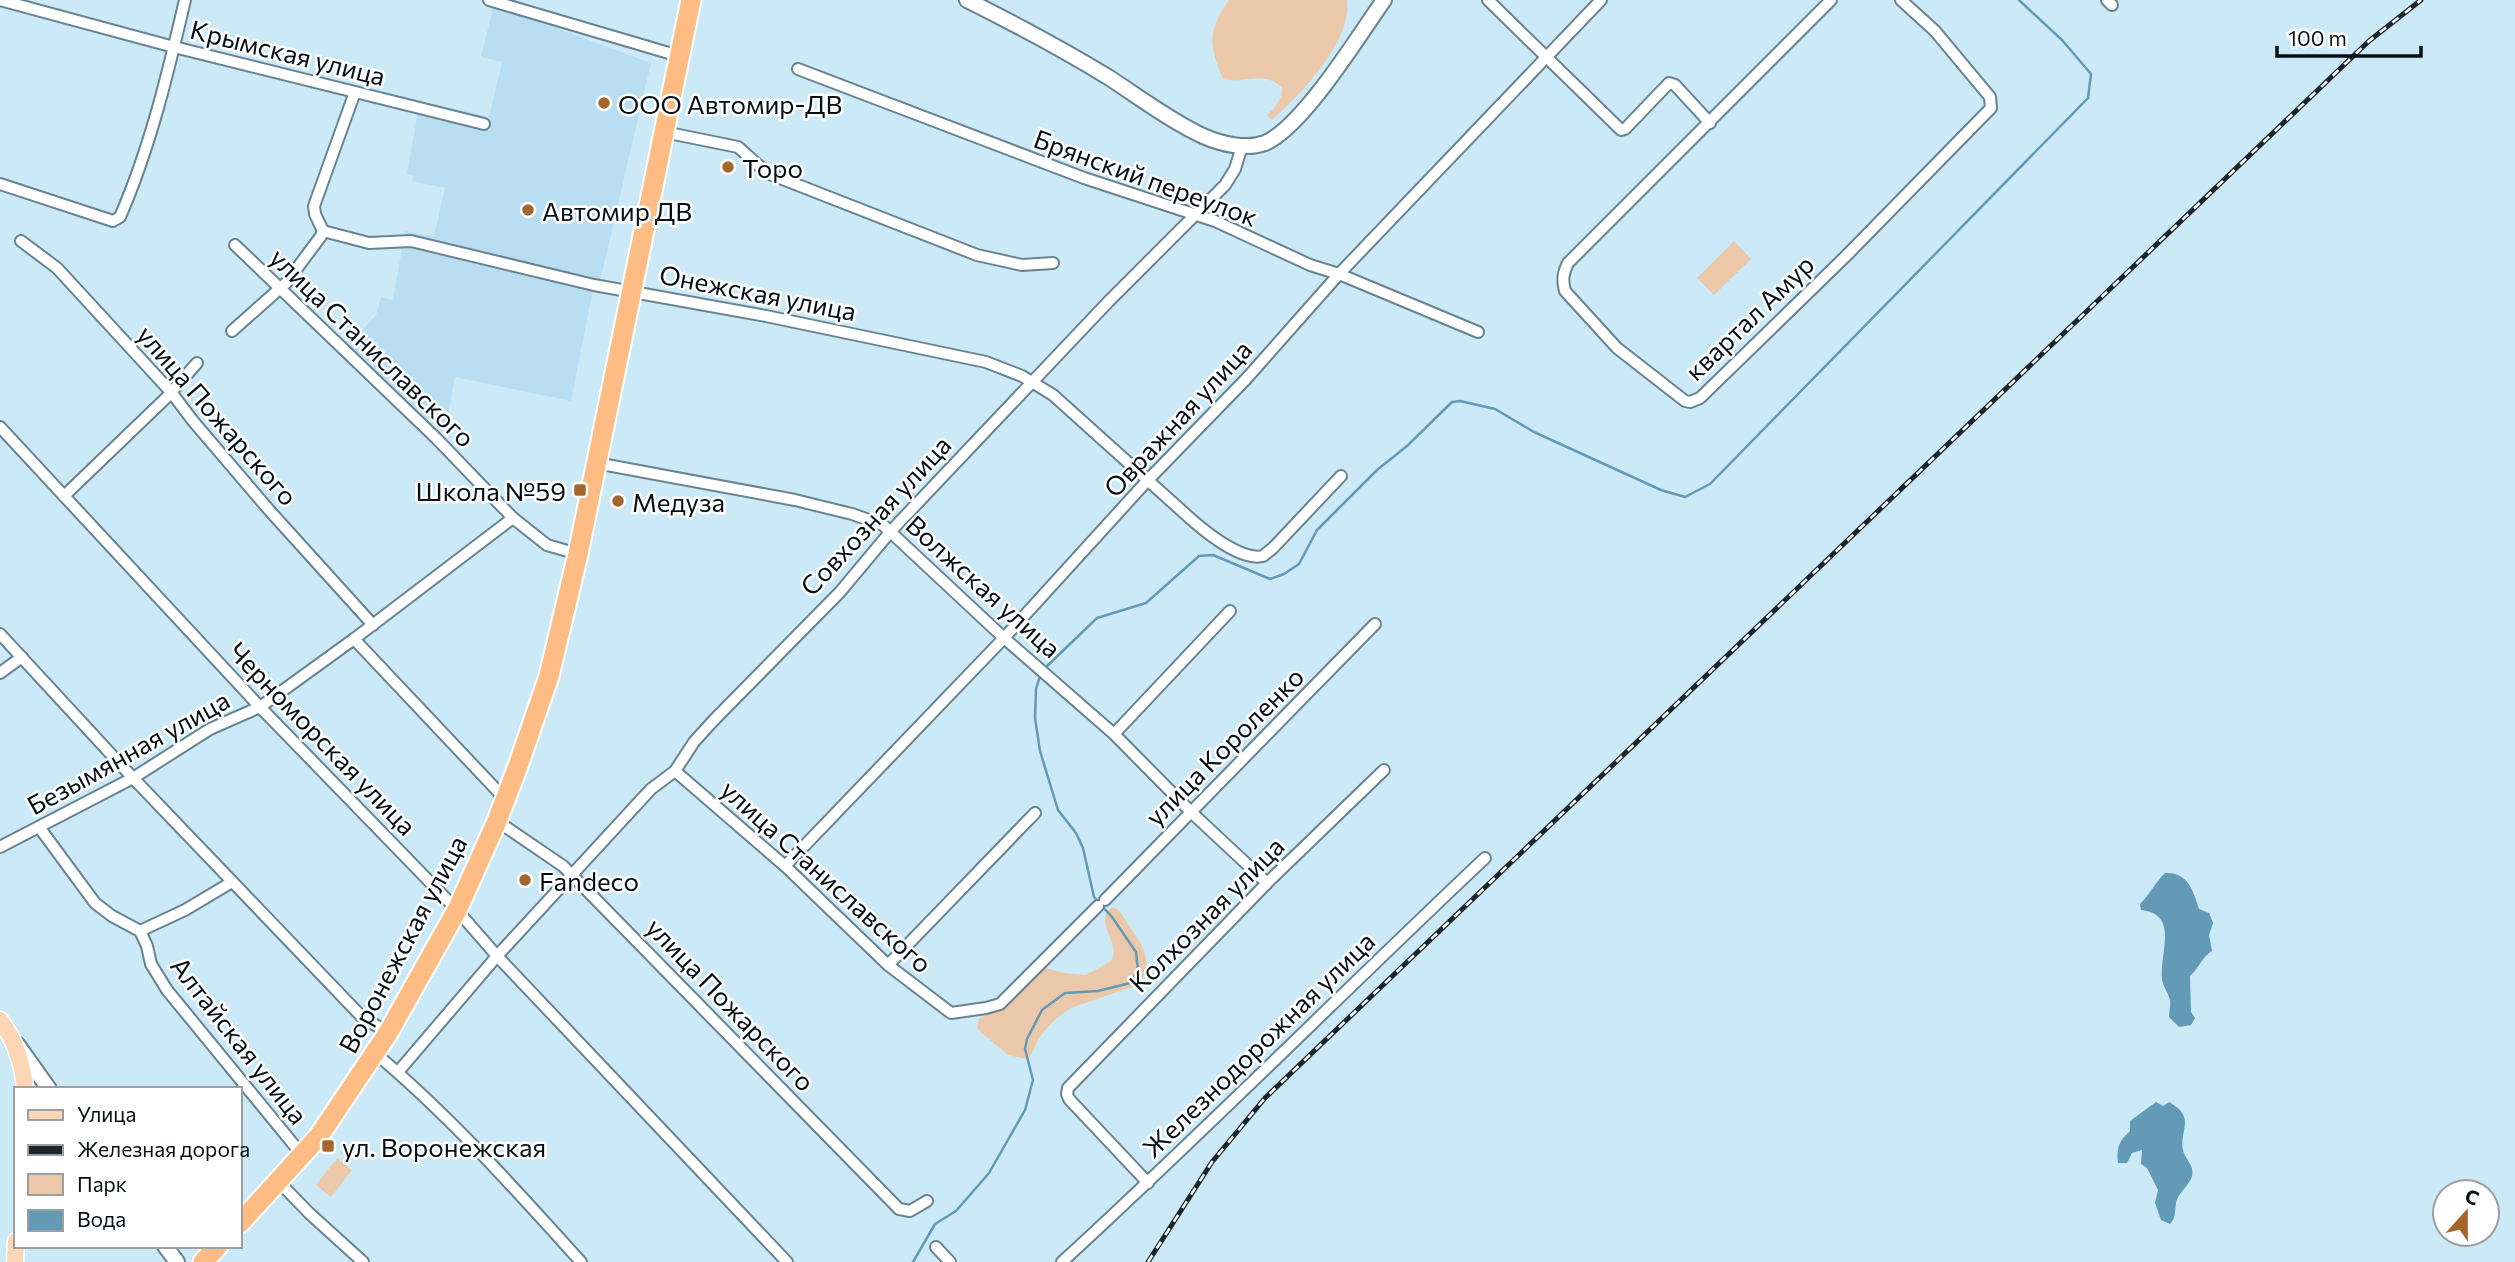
<svg xmlns="http://www.w3.org/2000/svg" width="2515" height="1262" viewBox="0 0 2515 1262" font-family="Commissioner,sans-serif">
	<style>
		.built { fill: #b9def1 }
		.green { fill: #ecc8aa }
		.water { fill: #639ab5 }
		.lines { fill: none; stroke-linecap: round; stroke-linejoin: round }
		.stream { stroke: #639ab5; stroke-width: 2.5 }
		.street-casing { stroke: #698391; stroke-width: 14 }
		.secondary-casing { stroke: #698391; stroke-width: 18 }
		.primary-casing { stroke: #fff; stroke-width: 19 }
		.highway-casing { stroke: #fff; stroke-width: 23 }
		.street { stroke: #fff; stroke-width: 10 }
		.secondary { stroke: #fff; stroke-width: 14 }
		.primary { stroke: #fdd7b5; stroke-width: 16 }
		.highway { stroke: #fcbc84; stroke-width: 19 }
		.rail-casing { stroke: #1b262c; stroke-width: 5 }
		.rail { stroke: #fff; stroke-width: 2.5; stroke-dasharray: 8; stroke-linecap: butt }
		.poi-dot { fill: #a4672b; stroke: #fff; stroke-width: 2.5 }
		.labels { text-anchor: middle; dominant-baseline: central; stroke-width: 5; stroke-linejoin: round; paint-order: stroke }
		.street-label { font-size: 26px; fill: #050e13; stroke: #fff }
		.poi-label { font-size: 26px; fill: #050e13; stroke: #fff; text-anchor: start }
	</style>
	<rect width="100%" height="100%" fill="#cce9f8"/>
	<!-- built -->
	<path class="built" d="M493,8L520,15L651,63L601,277L593,290L571,401L455,377L446,427L442,432L349,345L376,315L381,297L393,300L405,231L434,236L445,188L412,181L413,176L407,174L420,101L489,117L502,62L481,57Z"/>
	<!-- green -->
	<g class="green">
		<path d="M1229,0H1347C1352,42 1301,94 1272,120L1267,116C1274,108 1283,99 1282,88C1264,69 1245,85 1223,79C1209,45 1207,32 1229,0Z"/>
		<path d="M1734,241L1751,259L1714,295L1697,278Z"/>
		<path d="M1112,907C1121,910 1123,916 1128,924C1140,942 1158,965 1137,985L1071,1008C1058,1016 1046,1027 1038,1040C1034,1047 1033,1054 1027,1059L1008,1055L977,1029L979,1019L1000,1008L1037,971L1046,968L1064,973L1086,975L1111,961C1121,943 1099,931 1107,911Z"/>
		<path d="M337,1158L352,1170L331,1197L316,1185Z"/>
	</g>
	<!-- water -->
	<g class="water">
		<path d="M2165,873C2188,872 2193,890 2199,909L2209,913L2213,923L2209,935L2212,951C2201,958 2199,968 2190,976L2191,1012L2195,1018L2191,1025L2179,1027L2169,1017C2169,1012 2171,1005 2170,1000C2168,992 2163,987 2162,979C2159,953 2180,914 2141,910L2140,904C2150,894 2155,883 2165,873Z"/>
		<path d="M2156,1102L2163,1106L2169,1102C2197,1118 2179,1129 2183,1150C2185,1159 2195,1166 2192,1176C2190,1184 2181,1191 2177,1199C2174,1208 2177,1217 2170,1224L2161,1220L2155,1203L2158,1190L2147,1168L2141,1164L2142,1150L2132,1153L2127,1163H2118C2116,1148 2119,1141 2130,1131V1121Z"/>
	</g>
	<g class="lines">
		<!-- stream -->
		<g class="stream">
			<path d="M1045,668L1097,618L1146,603L1199,556L1213,555L1270,579L1284,574L1299,564L1317,530L1377,470L1407,446L1452,402L1460,401L1495,409L1534,432L1661,490L1685,497L1710,484L2088,98L2091,74L2062,40L2019,0"/>
			<path d="M913,1262L935,1224L956,1211L989,1173L1025,1110L1033,1080L1025,1049L1027,1039L1042,1010L1065,993L1098,991L1130,983L1138,970L1136,952L1112,917L1094,897L1083,848L1076,833L1058,810L1040,751L1035,718L1036,689L1041,673"/>
		</g>
		<!-- street casing -->
		<g class="street-casing">
			<g id="street">
				<path d="M0,0L174,47L484,124"/>
				<path d="M489,0L679,56"/>
				<path d="M1488,0L1621,130L1625,129L1669,83L1675,85L1710,123"/>
				<path d="M1831,0L1568,263C1563,273 1562,280 1565,291L1617,348L1685,401L1690,402L1700,398L1846,256L1991,108L1990,97L1935,31L1901,0"/>
				<path d="M2107,0L2112,5"/>
				<path d="M798,69L1084,178L1215,221L1310,265L1339,274L1478,332"/>
				<path d="M664,132L738,147L767,173L977,255L1022,265L1053,263"/>
				<path d="M0,184L113,221L120,217C150,148 168,73 185,0"/>
				<path d="M323,231L369,243L411,241L594,285L766,316L986,362L1022,376L1053,395L1192,520C1208,534 1242,561 1263,556L1273,548L1341,476"/>
				<path d="M21,241L57,268L171,392L193,421L269,510L373,625"/>
				<path d="M235,245L437,439L513,518L547,545L578,554"/>
				<path d="M232,331L286,283L321,236L323,231L315,214L314,206L355,92"/>
				<path d="M0,427L260,707L457,910L497,956L787,1262"/>
				<path d="M596,463L795,500L852,514L883,525L1004,638L1114,734L1191,812L1267,883"/>
				<path d="M64,496L167,397L197,363"/>
				<path d="M0,634L133,778L361,1016L388,1033"/>
				<path d="M354,639L506,800"/>
				<path d="M0,673L22,657"/>
				<path d="M1114,734L1230,611"/>
				<path d="M675,771L785,866L888,965L951,1013L986,1008L1000,1004L1098,906"/>
				<path d="M497,821L563,866L899,1209L910,1211L927,1201"/>
				<path d="M39,827L95,903L112,916L140,931L147,946L151,964L167,990L303,1156"/>
				<path d="M0,847L133,778L210,729L260,707L354,639L513,518"/>
				<path d="M785,866L1004,638L1147,481L1247,378L1339,274L1601,0"/>
				<path d="M1105,900L1375,624"/>
				<path d="M140,931L185,910L232,882"/>
				<path d="M888,965L1035,813"/>
				<path d="M375,1053C450,1116 515,1189 581,1262"/>
				<path d="M398,1072L497,956L651,789L675,771L694,742L712,722L840,592L891,531L1109,301L1225,185L1235,169L1242,146"/>
				<path d="M279,1182L309,1213L363,1262"/>
				<path d="M1148,1183L1069,1099L1067,1094L1068,1088L1267,883L1384,770"/>
				<path d="M936,1247L950,1262"/>
				<path d="M1062,1262C1206,1130 1343,992 1485,858"/>
			</g>
		</g>
		<!-- secondary casing -->
		<g class="secondary-casing">
			<g id="secondary">
				<path d="M967,0C1015,24 1062,49 1108,77C1139,97 1169,120 1203,136C1221,144 1246,150 1265,143C1303,127 1359,35 1384,0"/>
				<path d="M17,1044L49,1089"/>
				<path d="M165,1246L177,1262"/>
			</g>
		</g>
		<!-- primary casing -->
		<g class="primary-casing">
			<g id="primary">
				<path d="M0,1020C15,1040 23,1064 25,1089"/>
				<path d="M15,1262L16,1241"/>
			</g>
		</g>
		<!-- highway casing -->
		<g class="highway-casing">
			<g id="highway">
				<path d="M240,1223L319,1136L388,1033L457,910L497,821L518,766L549,676L578,554L691,0"/>
				<path d="M203,1262L218,1246"/>
			</g>
		</g>
		<!-- street -->
		<use href="#street" class="street"/>
		<!-- secondary -->
		<use href="#secondary" class="secondary"/>
		<!-- primary -->
		<use href="#primary" class="primary"/>
		<!-- highway -->
		<use href="#highway" class="highway"/>
		<!-- rail casing -->
		<g class="rail-casing">
			<path id="rail" d="M1148,1262L1212,1162L1265,1098L2369,41L2421,0"/>
		</g>
		<!-- rail -->
		<use href="#rail" class="rail"/>
	</g>
	<!-- markers -->
	<g class="poi-dot">
		<circle cx="604" cy="103" r="7"/>
		<circle cx="728" cy="167" r="7"/>
		<circle cx="528" cy="210" r="7"/>
		<rect x="573" y="483" width="14" height="14" rx="3.5"/>
		<circle cx="618" cy="501" r="7"/>
		<circle cx="525" cy="880" r="7"/>
		<rect x="321" y="1139" width="14" height="14" rx="3.5"/>
	</g>
	<g class="labels">
		<!-- street labels -->
		<g class="street-label">
			<text transform="translate(288 52) rotate(14)">Крымская улица</text>
			<text transform="translate(1146 177) rotate(20)">Брянский переулок</text>
			<text transform="translate(758 292) rotate(11)">Онежская улица</text>
			<text transform="translate(1749 317) rotate(-44)">квартал Амур</text>
			<text transform="translate(373 347) rotate(44)">улица Станиславского</text>
			<text transform="translate(218 415) rotate(49)">улица Пожарского</text>
			<text transform="translate(1177 418) rotate(-47)">Овражная улица</text>
			<text transform="translate(875 515) rotate(-47)">Совхозная улица</text>
			<text transform="translate(984 586) rotate(42)">Волжская улица</text>
			<text transform="translate(323 738) rotate(46)">Черноморская улица</text>
			<text transform="translate(1224 746) rotate(-45)">улица Короленко</text>
			<text transform="translate(128 752) rotate(-29)">Безымянная улица</text>
			<text transform="translate(827 876) rotate(42)">улица Станиславского</text>
			<text transform="translate(1206 914) rotate(-45)">Колхозная улица</text>
			<text transform="translate(402 944) rotate(-62)">Воронежская улица</text>
			<text transform="translate(731 1004) rotate(46)">улица Пожарского</text>
			<text transform="translate(240 1040) rotate(52)">Алтайская улица</text>
			<text transform="translate(1258 1044) rotate(-44)">Железнодорожная улица</text>
		</g>
		<!-- poi labels -->
		<g class="poi-label">
			<text x="618" y="103">ООО Автомир-ДВ</text>
			<text x="742" y="167">Торо</text>
			<text x="542" y="210">Автомир ДВ</text>
			<text x="566" y="490" text-anchor="end">Школа №59</text>
			<text x="632" y="501">Медуза</text>
			<text x="539" y="880">Fandeco</text>
			<text x="342" y="1146">ул. Воронежская</text>
		</g>
	</g>
	<!-- legend -->
	<rect x="14" y="1087" width="228" height="161" fill="#ffffff" stroke="#9b9fa1" stroke-width="2"/>
	<rect x="28" y="1110" width="35" height="10" fill="#fdd7b5" stroke="#9b9fa1" stroke-width="2"/>
	<text x="77" y="1122" font-size="21" fill="#050e13">Улица</text>
	<rect x="28" y="1145" width="35" height="10" fill="#1b262c" stroke="#9b9fa1" stroke-width="2"/>
	<text x="77" y="1157" font-size="21" fill="#050e13">Железная дорога</text>
	<rect x="28" y="1174" width="35" height="21" fill="#ecc8aa" stroke="#9b9fa1" stroke-width="2"/>
	<text x="77" y="1192" font-size="21" fill="#050e13">Парк</text>
	<rect x="28" y="1210" width="35" height="21" fill="#639ab5" stroke="#9b9fa1" stroke-width="2"/>
	<text x="77" y="1227" font-size="21" fill="#050e13">Вода</text>
	<!-- north arrow -->
	<g transform="translate(2466 1213) rotate(21)"><circle r="33" fill="#ffffff" stroke="#9b9fa1" stroke-width="2"/>
	<path d="M0-5L12 26L0 18L-12 26Z" fill="#a4672b"/>
	<text y="-10" font-size="19" font-weight="bold" text-anchor="middle" fill="#050e13">С</text>
	</g>
	<!-- scale -->
	<path d="M2277 46v10h144v-10" fill="none" stroke="#050e13" stroke-width="3.5"/>
	<text x="2288" y="46" font-size="21" fill="#050e13" stroke="#ffffff" stroke-width="5" paint-order="stroke">100 m</text>
</svg>
